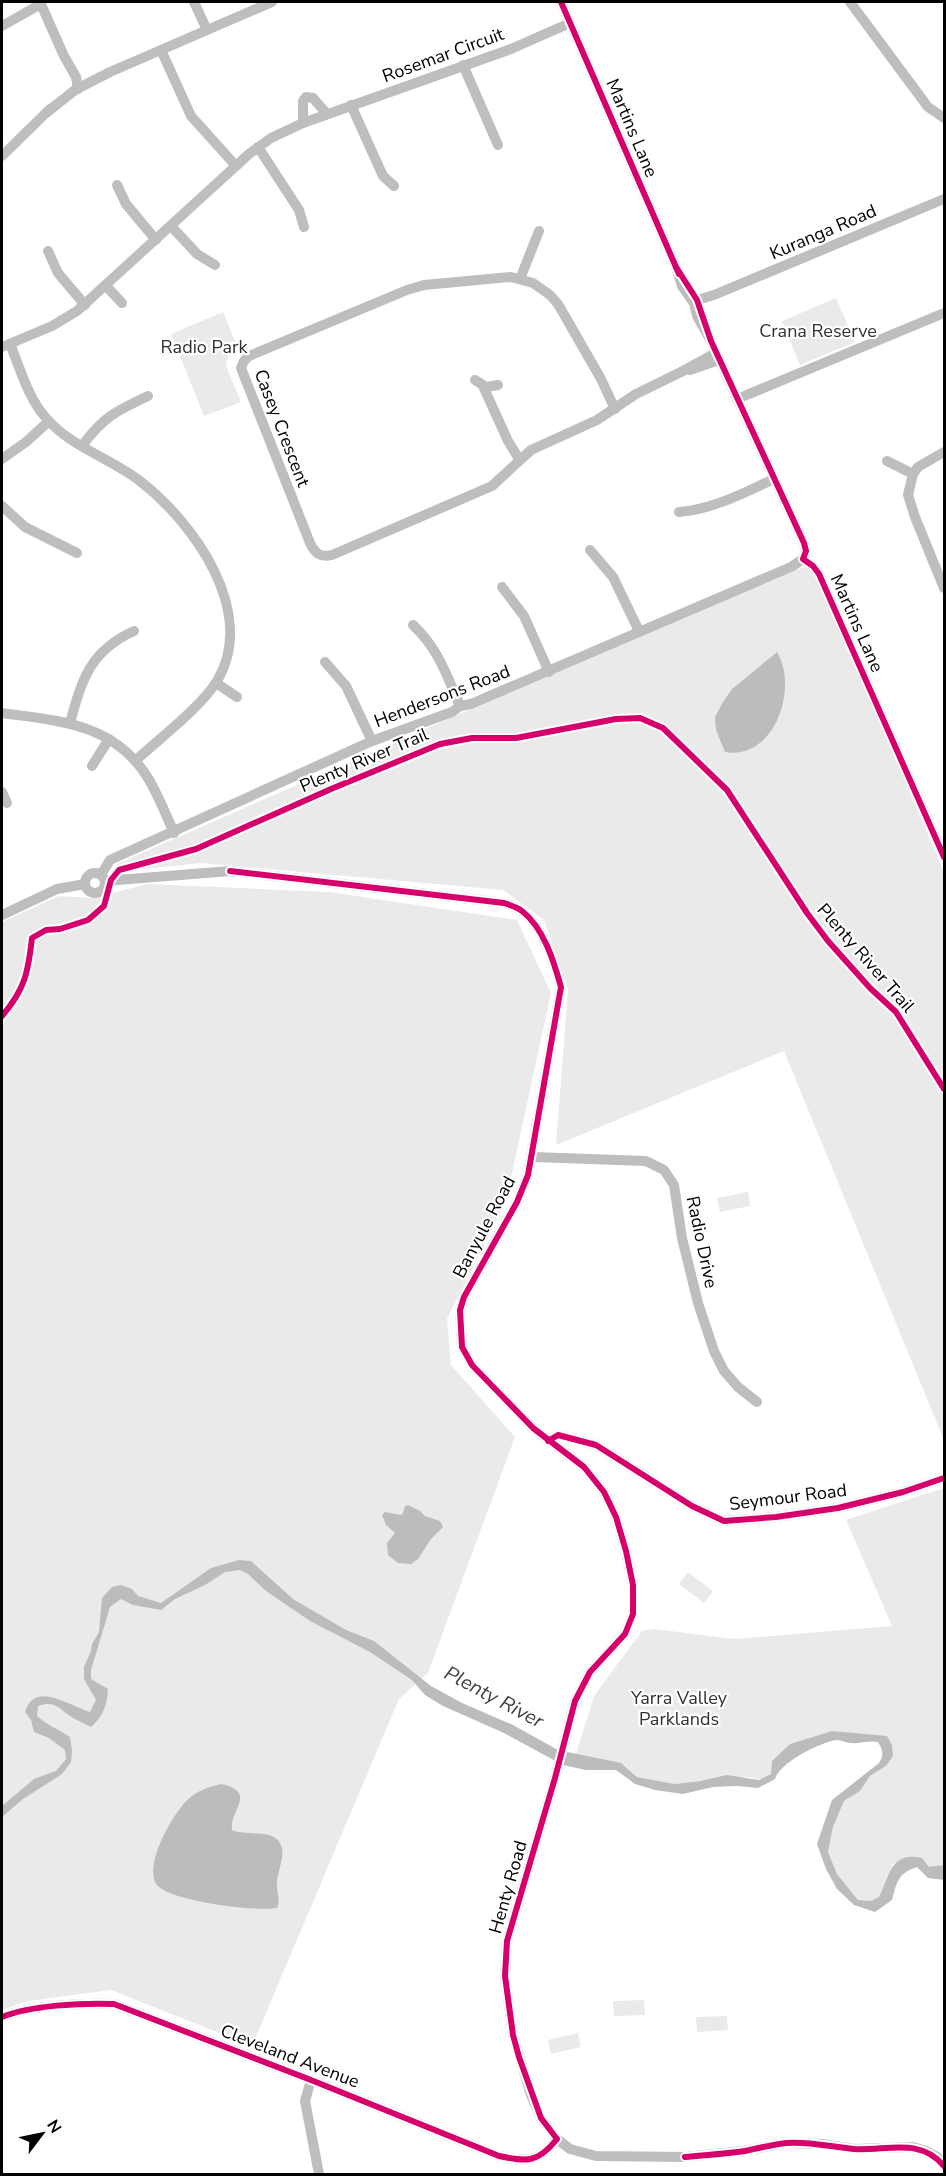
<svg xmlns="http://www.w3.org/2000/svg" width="946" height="2176" viewBox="0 0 946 2176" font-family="'Nunito Sans',sans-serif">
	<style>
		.green { fill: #eaeaea }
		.water { fill: #bcbcbc }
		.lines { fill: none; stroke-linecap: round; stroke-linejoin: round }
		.minor { stroke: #bebebe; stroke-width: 10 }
		.cycleway-casing { stroke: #fff; stroke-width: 10 }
		.cycleway { stroke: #d6006c; stroke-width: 6 }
		.labels { text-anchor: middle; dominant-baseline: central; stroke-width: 4.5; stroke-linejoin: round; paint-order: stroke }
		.street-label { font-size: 18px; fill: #000; stroke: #fff }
		.park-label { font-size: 18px; fill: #303030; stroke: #fff }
		.water-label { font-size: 20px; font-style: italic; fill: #414141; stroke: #fff }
	</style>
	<rect width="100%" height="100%" fill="#fff"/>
	<!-- green -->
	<g class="green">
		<path d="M836,298L855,342L800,365L782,321Z"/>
		<path d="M223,312L238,348L228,356L226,366L241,402L204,416L171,334Z"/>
		<path d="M804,567H808L815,574L944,872V1440L784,1051L556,1145L568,990L544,920L503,890L201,863L117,872L114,868L119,863L436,724Z"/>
		<path d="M148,884L329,892L517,920L551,993L506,1201L447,1319L451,1365L515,1437L428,1673L399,1699L252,2046L111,1990L28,2001L2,2010V922L59,896L93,898Z"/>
		<path d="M748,1192L750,1206L720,1212L717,1198Z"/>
		<path d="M944,1488V1865L929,1868L893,1864L879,1897L871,1901L858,1900L837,1874L828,1852L833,1827L844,1801L860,1791L870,1776L886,1766L892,1745L851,1733L832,1731L790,1744L772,1761L771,1774C763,1779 759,1781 750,1777L711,1779L675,1784L637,1777L624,1765L576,1754L594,1696L642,1631L654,1629L734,1639L892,1626L846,1520Z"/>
		<path d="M688,1572L713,1591L704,1603L679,1584Z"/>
		<path d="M644,2000L645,2015L614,2016L613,2001Z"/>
		<path d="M727,2016L728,2030L697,2032L696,2017Z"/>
		<path d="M578,2033L581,2047L551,2054L548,2040Z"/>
	</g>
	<!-- water -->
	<g class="water">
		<path d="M777,652C799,688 774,761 725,752L716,730L715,717L723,702L732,689Z"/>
		<path d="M408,1505L420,1511L425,1516L440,1521L443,1527L431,1539L418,1559L411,1564L398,1563L388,1555L387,1543L395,1533L386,1525L382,1515L385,1512L401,1515L403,1513L405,1506Z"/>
		<path d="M239,1560L251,1561L293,1599L346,1630L374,1641L431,1686L462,1703L513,1725L558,1750L621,1763L637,1777L675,1784L700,1781L727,1775L759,1780L771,1774L772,1761L790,1744L832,1731L887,1736L892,1745L893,1756L886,1766L870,1776L860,1791L844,1801L833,1827L828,1852L837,1874L858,1900L871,1901L879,1897C890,1875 891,1851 922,1858L929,1867L944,1865V1880L928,1878L917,1867C898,1873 897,1882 892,1900L875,1912L854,1905L837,1889L826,1869L817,1844L832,1800L879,1763C884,1755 883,1750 878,1742C868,1740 860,1744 850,1743C846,1743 841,1740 837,1740C820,1742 779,1763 775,1779L758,1788L737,1786L713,1787L683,1794L655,1790L635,1784L616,1770H586L563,1765L504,1733L443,1706L425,1695L412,1680L370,1652L310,1621L266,1591L248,1574L240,1570L225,1572L205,1585L175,1599L161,1610L133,1605L121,1599L110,1607L91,1670V1679L108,1689C107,1706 103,1716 91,1727C85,1724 79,1721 73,1718C58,1709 57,1700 38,1706L37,1716C47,1725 58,1729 70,1737L72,1751L71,1762L62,1774L23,1799L2,1817V1806L34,1779L56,1771L66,1759L65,1750L49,1738L34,1732L31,1720L25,1712C35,1680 69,1706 90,1712L96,1700L84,1679V1667L91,1651L92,1644L99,1632L102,1598L112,1587L121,1585L132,1589L138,1596L161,1603L211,1568Z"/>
		<path d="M222,1784C258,1793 229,1810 232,1830C247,1837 277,1827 282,1848C284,1858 278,1871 277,1881C276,1891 281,1899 277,1908C256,1912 169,1901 157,1885C142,1866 175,1808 192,1796C201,1789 212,1786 222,1784Z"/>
	</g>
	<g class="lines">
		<!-- minor -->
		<g class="minor">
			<path d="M40,2L64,56L76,77L78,89"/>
			<path d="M194,2L207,30"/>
			<path d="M561,2L676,267L682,286L694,303L697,316L711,341"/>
			<path d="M850,2L928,107L944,118"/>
			<path d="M2,26L41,4"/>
			<path d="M161,50L191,116L236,166"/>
			<path d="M463,65L498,145"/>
			<path d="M351,105L383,176L394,186"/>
			<path d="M46,113L75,90L110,72L272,2"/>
			<path d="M303,123V101L306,97L313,98L327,114"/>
			<path d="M258,147L299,210L304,227"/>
			<path d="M2,156L50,109"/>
			<path d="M117,185L126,204L156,240"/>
			<path d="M171,226L197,254L215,265"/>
			<path d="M48,251L58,273L85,305"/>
			<path d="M520,279L539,231"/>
			<path d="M106,286L122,303"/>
			<path d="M694,303L697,300L714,295L944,199"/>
			<path d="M10,344C20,368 28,398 46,418C71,447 110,458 140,481C194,523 258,612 217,681C202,706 158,740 135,761"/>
			<path d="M713,346L804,543L806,551L803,559"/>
			<path d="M2,347L52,326L77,311L249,154L271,138L303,123L511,49L570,23"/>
			<path d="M690,370L719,360"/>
			<path d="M475,380L486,387L498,385"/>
			<path d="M483,386L508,441L519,459"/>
			<path d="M737,399L944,313"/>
			<path d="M615,409L601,379L558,304L550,295L533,283L511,277L424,285L407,290L249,356L244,361L241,368L310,543C315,553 320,558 332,555L492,486L531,450L597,420L636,394L681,372L716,353"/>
			<path d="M82,446C103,417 116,411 148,396"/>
			<path d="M944,452L918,467L913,474L908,495L915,517L944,588"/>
			<path d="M2,459L26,442L49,421"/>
			<path d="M887,461L913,474"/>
			<path d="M2,506L25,527L77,553"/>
			<path d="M679,512C714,509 743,493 774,479"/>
			<path d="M590,550L613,577L639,631"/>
			<path d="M803,559L813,566L819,574L944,857"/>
			<path d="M502,587L524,616L549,672"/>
			<path d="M413,625C438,648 447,676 460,706"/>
			<path d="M325,662L346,686L372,741"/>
			<path d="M216,683L237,697"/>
			<path d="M2,713C59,721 114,723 148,778C158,795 166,814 174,833"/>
			<path d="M70,723C82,679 90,651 134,631"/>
			<path d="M92,766L109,739"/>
			<path d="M2,792L7,803"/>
			<circle cx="95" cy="883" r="10"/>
			<path d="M101,875L110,860L372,741L452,712L460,706L471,704L791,567L803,559"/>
			<path d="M105,881L230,871L504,903C510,905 517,907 522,911C544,928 554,962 561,987L528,1175L517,1202L464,1297L460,1310L462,1347L472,1365L533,1428L584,1467L604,1492L616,1517L626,1551L633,1585V1614L625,1634L590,1672L575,1701L555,1778L507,1941L505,1976L513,2035L531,2095L541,2118L557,2139L570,2149L596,2156L685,2157L743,2151L786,2143L822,2144L855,2149L913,2147L926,2151L937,2157L944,2166"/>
			<path d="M2,915L57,889L85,884"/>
			<path d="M533,1157L646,1161L664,1170L674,1185L682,1238L698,1303L714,1351L724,1371L738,1387L757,1402"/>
			<path d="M548,1441L558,1435L596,1445L692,1506L724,1521L776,1517L838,1508L903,1492L944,1478"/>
			<path d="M2,2017C32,2005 81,2003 114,2004L311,2080L499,2156C527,2162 538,2163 557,2139"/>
			<path d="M311,2080L305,2101L319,2174"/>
		</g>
		<!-- cycleway casing -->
		<g class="cycleway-casing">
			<g id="cycleway">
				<path d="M561,2L679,274"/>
				<path d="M676,267L697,300L711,341L804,543L806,551L803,559L813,566L819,574L944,857"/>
				<path d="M2,1016C25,989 28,973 32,938L46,930L60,929L88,920L104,906L111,880L119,870L196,849L331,789L440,744L472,738H516L616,719L640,718L663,728L727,790L807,913L828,941L870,988L896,1012L944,1089"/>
				<path d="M548,1441L558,1435L596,1445L692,1506L724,1521L776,1517L838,1508L903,1492L944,1478"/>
				<path d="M2,2017C32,2005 81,2003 114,2004L311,2080L499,2156C527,2162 538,2163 557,2139L541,2118L519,2057L513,2035L505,1976L507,1941L555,1778L575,1701L590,1672L625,1634L633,1614V1585L626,1551L616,1517L604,1492L584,1467L533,1428L472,1365L462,1347L460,1310L464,1297L517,1202L528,1175L561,987C554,962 544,928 522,911C517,907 510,905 504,903L230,871"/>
				<path d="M685,2157C705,2155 725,2154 745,2151C758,2148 772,2145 786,2143C809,2141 831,2147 854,2149C887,2151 920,2137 944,2166"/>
			</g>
		</g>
		<!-- cycleway -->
		<use href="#cycleway" class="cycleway"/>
	</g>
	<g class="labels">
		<!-- street labels -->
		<g class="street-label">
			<text transform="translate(443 55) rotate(-20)">Rosemar Circuit</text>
			<text transform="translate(632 128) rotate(67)">Martins Lane</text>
			<text transform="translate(823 232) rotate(-23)">Kuranga Road</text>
			<text transform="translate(282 428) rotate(69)">Casey Crescent</text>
			<text transform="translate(857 623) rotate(66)">Martins Lane</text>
			<text transform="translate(442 696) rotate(-21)">Hendersons Road</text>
			<text transform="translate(364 760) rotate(-23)">Plenty River Trail</text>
			<text transform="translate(866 958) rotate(49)">Plenty River Trail</text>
			<text transform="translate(484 1227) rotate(-62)">Banyule Road</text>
			<text transform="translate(702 1242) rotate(78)">Radio Drive</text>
			<text transform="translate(788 1497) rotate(-7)">Seymour Road</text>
			<text transform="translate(508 1887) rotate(-74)">Henty Road</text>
			<text transform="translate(290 2056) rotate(21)">Cleveland Avenue</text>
		</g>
		<!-- park labels -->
		<g class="park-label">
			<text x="818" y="331">Crana Reserve</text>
			<text x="204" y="347">Radio Park</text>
			<text x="679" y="1698">Yarra Valley<tspan x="679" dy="21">Parklands</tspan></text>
		</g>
		<!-- water labels -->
		<g class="water-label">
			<text transform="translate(494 1697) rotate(28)">Plenty River</text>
		</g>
	</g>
	<!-- border -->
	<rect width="946" height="2176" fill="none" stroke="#000000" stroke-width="6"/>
	<!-- north arrow -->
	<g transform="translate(42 2134) rotate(58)" stroke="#ffffff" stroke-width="4.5" paint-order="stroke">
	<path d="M0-4.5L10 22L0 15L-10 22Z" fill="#000000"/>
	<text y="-9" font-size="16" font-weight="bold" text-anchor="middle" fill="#000000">N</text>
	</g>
</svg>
